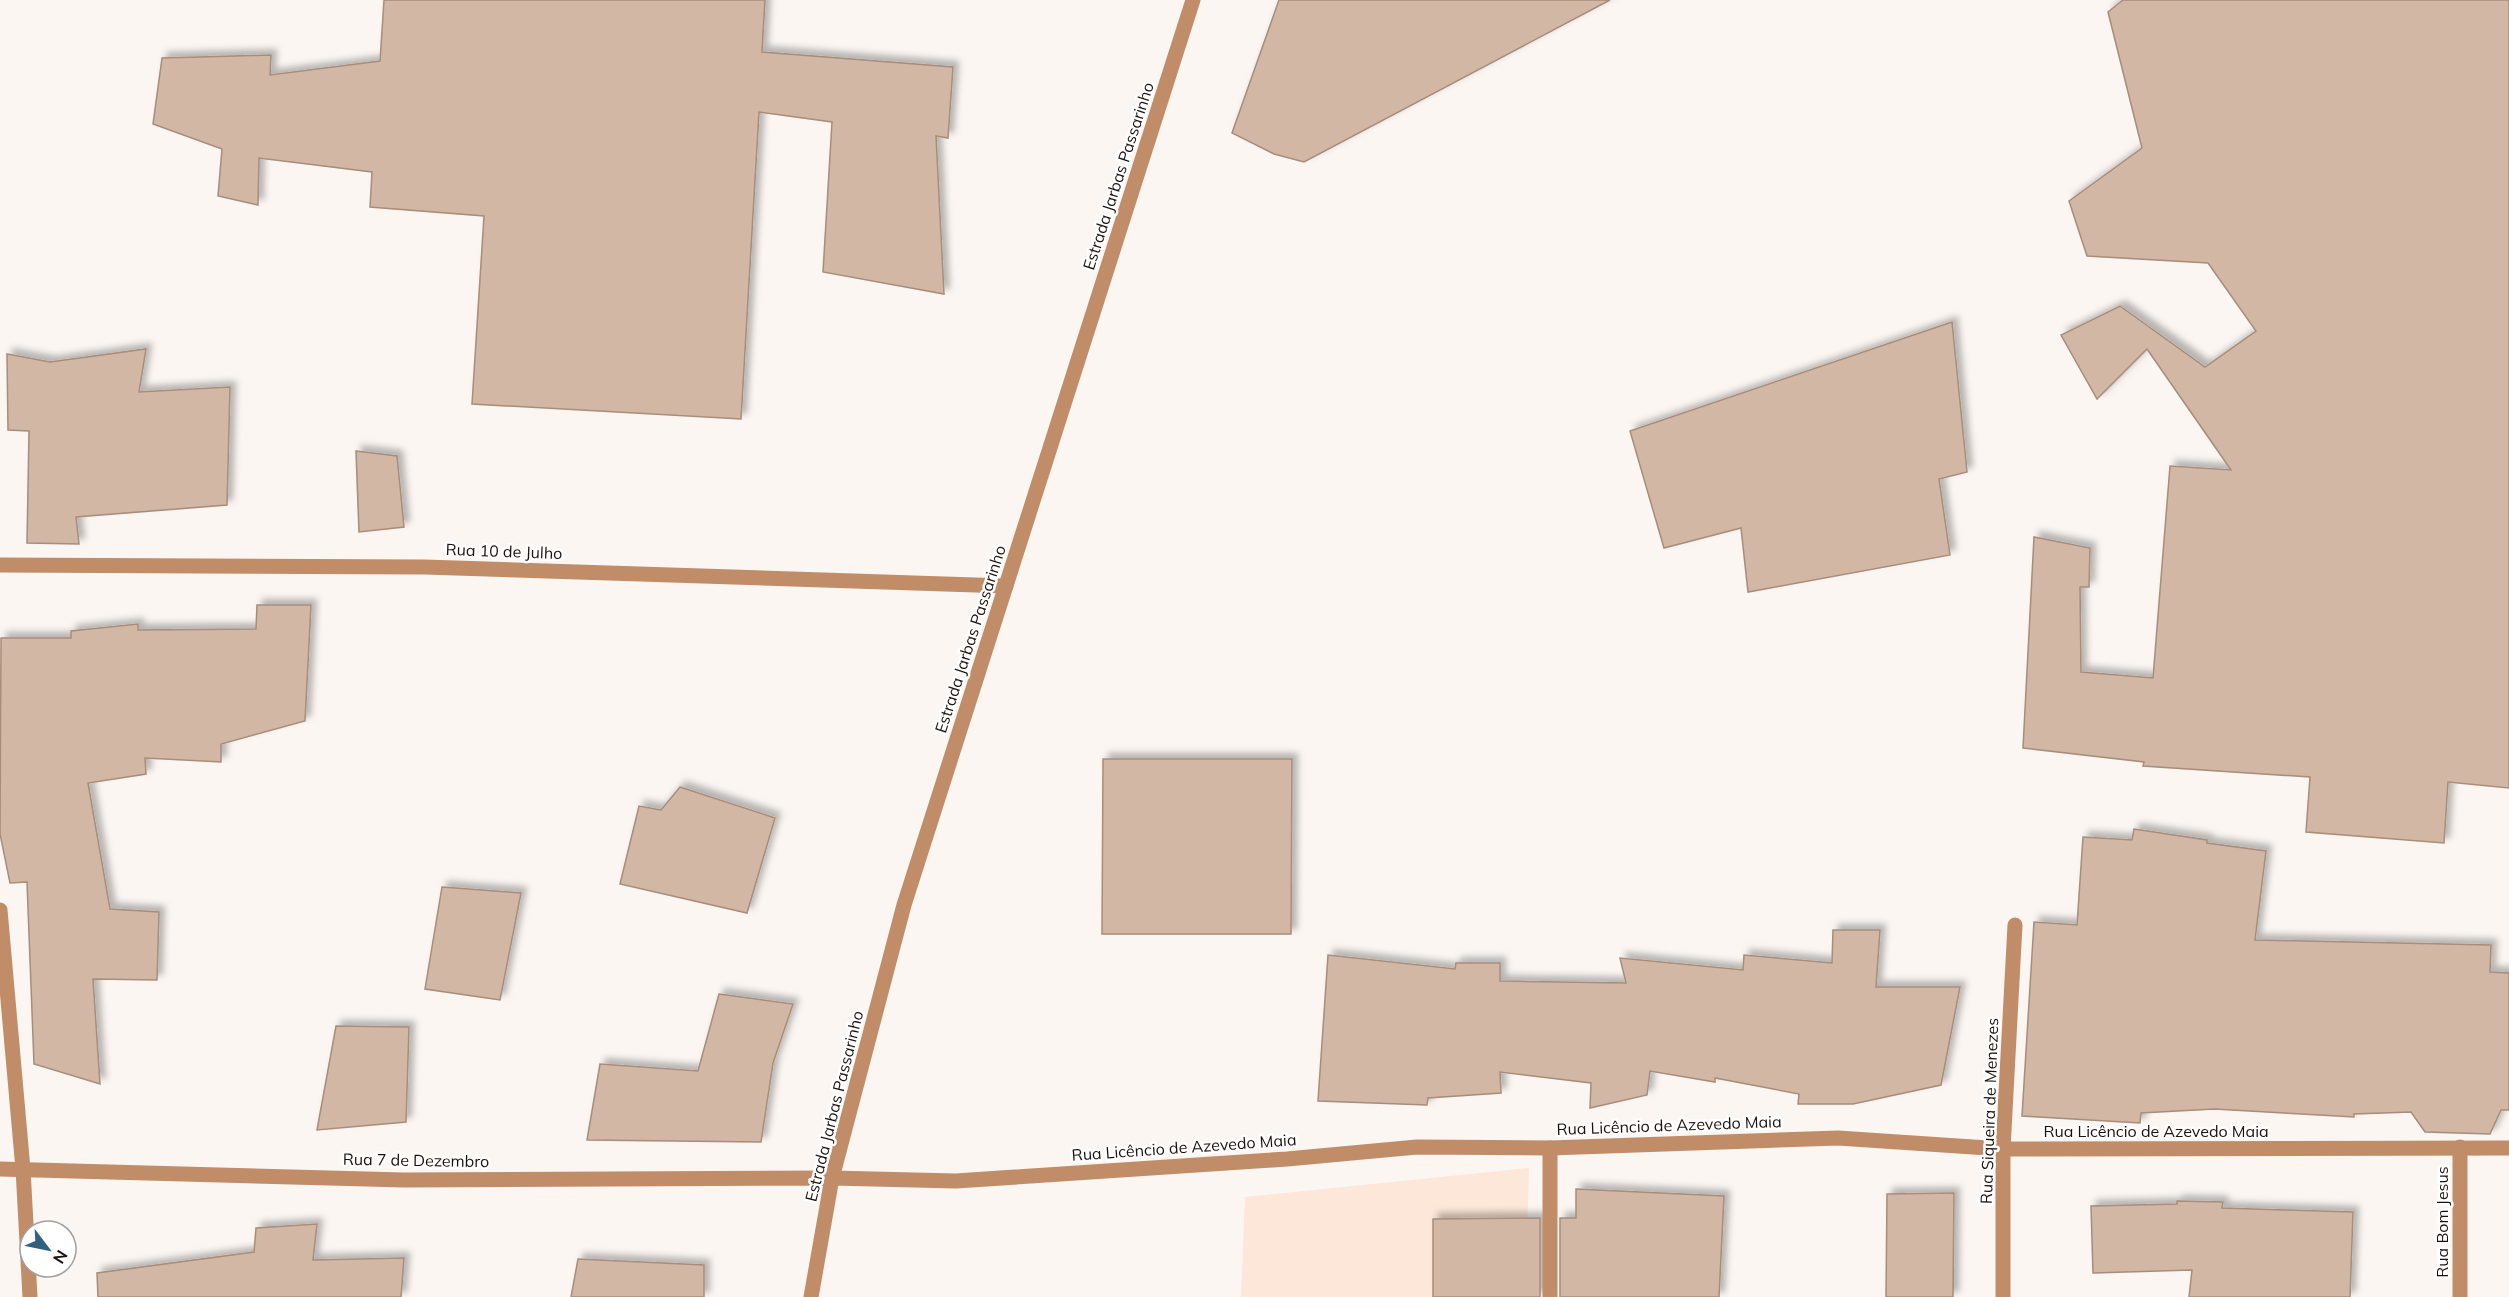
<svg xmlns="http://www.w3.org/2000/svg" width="2509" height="1297" viewBox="0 0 2509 1297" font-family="Mulish,sans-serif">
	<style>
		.built { fill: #fce7d8 }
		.building { fill: #d2b7a4; stroke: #a78d7b; stroke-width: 1.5; filter: url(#shadow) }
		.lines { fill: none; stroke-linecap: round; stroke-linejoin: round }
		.minor { stroke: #c08d68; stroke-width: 15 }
		.tertiary { stroke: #c08d68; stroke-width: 15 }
		.labels { text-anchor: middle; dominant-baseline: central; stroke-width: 5; stroke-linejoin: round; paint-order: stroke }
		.street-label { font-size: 16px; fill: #1c120c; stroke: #fff }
	</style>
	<defs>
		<filter id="shadow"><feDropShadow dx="5.5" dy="-5.5" stdDeviation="3" flood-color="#0004"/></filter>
	</defs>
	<rect width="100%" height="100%" fill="#fbf6f2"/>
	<!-- built -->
	<path class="built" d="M1529,1168L1525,1297H1241L1245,1197Z"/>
	<!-- building -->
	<g class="building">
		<path d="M384,0H765L762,52L953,67L948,138L936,136L944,294L823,272L832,122L759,112L741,419L472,404L484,216L370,207L372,172L259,158L258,205L218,196L222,149L153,124L162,58L271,55L270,75L380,61Z"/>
		<path d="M1279,0H1610L1304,162L1274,154L1232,133Z"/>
		<path d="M2123,0H2509V788L2448,782L2444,843L2306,832L2310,777L2143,766L2144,762L2023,748L2034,537L2090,548L2089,587H2080L2081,672L2153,678L2170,466L2231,470L2147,349L2097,399L2061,335L2120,306L2205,367L2256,331L2208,263L2087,256L2069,201L2142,148L2108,12Z"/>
		<path d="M1952,322L1967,472L1939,479L1950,555L1748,592L1741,528L1664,548L1630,431Z"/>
		<path d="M146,349L139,392L230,387L227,505L76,517L79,544L27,543L29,431L8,430L7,354L50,362Z"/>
		<path d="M356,451L397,456L404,527L359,532Z"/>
		<path d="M257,605H311L305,721L221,744V762L145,758L146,774L88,783L110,909L159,912L157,980L93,979L100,1084L34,1064L27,882L10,883L0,834L1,638H71V631L138,624V630L256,629Z"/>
		<path d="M1103,759H1292L1291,934H1102Z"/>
		<path d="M680,787L775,818L747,913L620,884L639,806L661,810Z"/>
		<path d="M2134,829L2207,840V843L2266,851L2255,940L2491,945L2490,972L2509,973V1110H2501L2490,1134L2425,1132L2411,1112L2354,1114V1117L2214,1109L2141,1113L2140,1123L2022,1116L2034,922L2077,925L2083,837L2132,840Z"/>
		<path d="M442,887L521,893L500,1000L425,989Z"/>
		<path d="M1833,930H1880L1876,987H1960L1941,1085L1853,1104H1798L1799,1094L1715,1078V1082L1650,1071L1647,1095L1590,1108L1591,1083L1500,1072L1501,1093L1428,1098L1427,1105L1318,1101L1328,955L1455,969L1456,963H1500V981L1626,983L1620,958L1743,970L1744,955L1832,963Z"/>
		<path d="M719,994L793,1004L773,1063L761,1142L587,1140L600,1064L698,1071Z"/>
		<path d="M336,1026L409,1027L406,1122L317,1130Z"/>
		<path d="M1576,1189L1724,1196L1719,1297H1560V1218H1576Z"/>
		<path d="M1954,1193L1953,1297H1886L1887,1194Z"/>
		<path d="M2177,1201L2223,1202L2222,1208L2353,1212L2350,1297H2189L2192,1270L2093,1273L2091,1206L2177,1204Z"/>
		<path d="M1540,1218V1297H1433V1219Z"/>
		<path d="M317,1224L313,1260L404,1258L401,1297H98L97,1273L254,1252L256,1228Z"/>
		<path d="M578,1259L704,1265V1297H571Z"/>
	</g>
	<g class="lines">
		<!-- minor -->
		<g class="minor">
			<path d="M0,565L424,567L1006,586"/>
			<path d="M0,910L23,1169L30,1297"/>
			<path d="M2460,1147V1297"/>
			<path d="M0,1169L404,1180L832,1178L956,1181L1287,1159L1417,1147L1550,1148L1838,1138L2003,1149L2509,1148"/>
			<path d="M1550,1297V1148"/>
			<path d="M2003,1297V1149L2015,925"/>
		</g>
		<!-- tertiary -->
		<path class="tertiary" d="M811,1297L832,1178L904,905L1193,0"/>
	</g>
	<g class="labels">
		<!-- street labels -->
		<g class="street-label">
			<text transform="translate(1118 176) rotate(-72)">Estrada Jarbas Passarinho</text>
			<text transform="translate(504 551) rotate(2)">Rua 10 de Julho</text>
			<text transform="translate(970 639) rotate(-72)">Estrada Jarbas Passarinho</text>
			<text transform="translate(834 1106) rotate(-76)">Estrada Jarbas Passarinho</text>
			<text transform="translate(1989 1111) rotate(-88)">Rua Siqueira de Menezes</text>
			<text transform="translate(1669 1125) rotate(-2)">Rua Licêncio de Azevedo Maia</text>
			<text x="2156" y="1131">Rua Licêncio de Azevedo Maia</text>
			<text transform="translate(1184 1147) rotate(-4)">Rua Licêncio de Azevedo Maia</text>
			<text transform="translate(416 1160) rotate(1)">Rua 7 de Dezembro</text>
			<text transform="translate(2442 1222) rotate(-90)">Rua Bom Jesus</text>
		</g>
	</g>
	<!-- north arrow -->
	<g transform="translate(48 1249) rotate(122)"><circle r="28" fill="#ffffff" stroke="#a4a09e" stroke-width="1.5"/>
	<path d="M0-4.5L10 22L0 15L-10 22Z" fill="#306280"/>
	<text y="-9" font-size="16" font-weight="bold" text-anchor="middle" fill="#1c120c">N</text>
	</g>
</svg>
